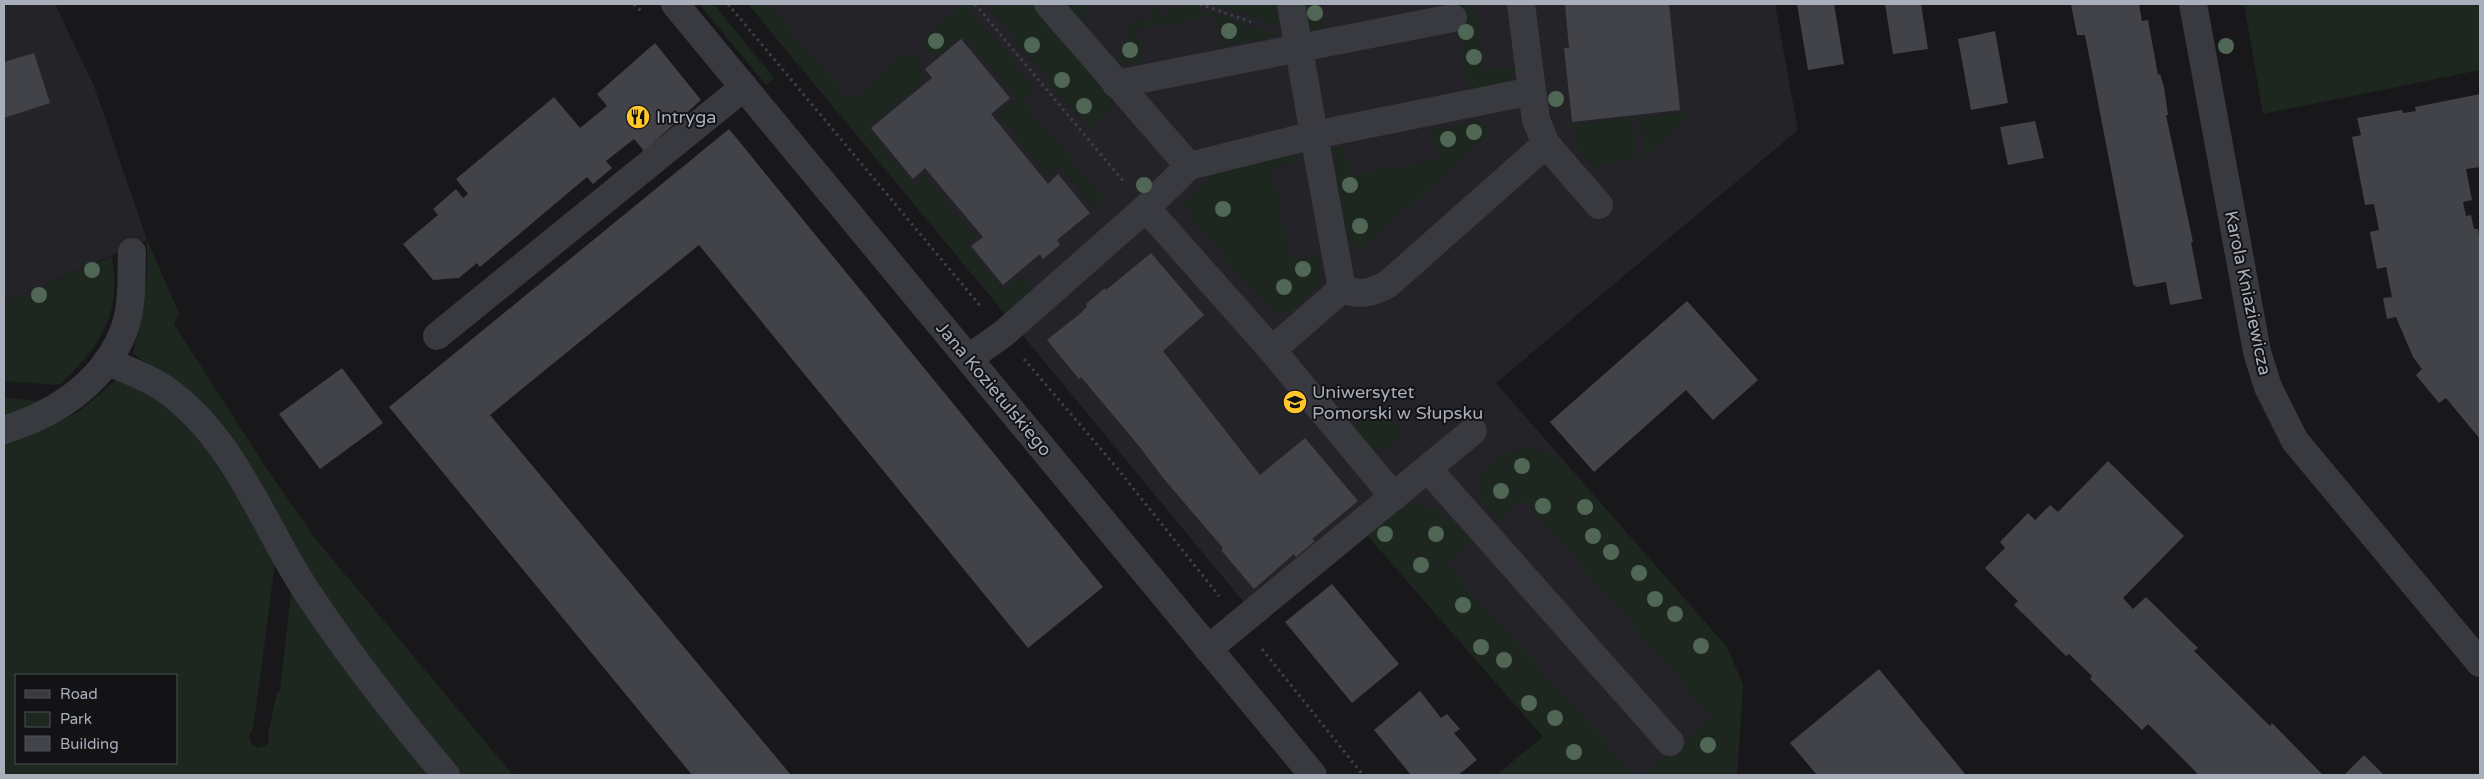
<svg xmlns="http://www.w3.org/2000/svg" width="2484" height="779" viewBox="0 0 2484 779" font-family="'Varela Round',sans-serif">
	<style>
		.built { fill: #242428 }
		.green { fill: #1d261f; fill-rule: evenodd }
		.building { fill: #424348 }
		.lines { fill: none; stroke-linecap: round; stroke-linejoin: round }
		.path { stroke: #3f4047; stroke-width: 3; stroke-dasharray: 2.5 4; stroke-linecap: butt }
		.minor { stroke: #393940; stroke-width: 28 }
		.tree { fill: #516755 }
		.labels { text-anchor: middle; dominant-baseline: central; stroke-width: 4; stroke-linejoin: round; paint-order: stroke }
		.poi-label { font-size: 18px; fill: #a9aebb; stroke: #131316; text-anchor: start }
		.street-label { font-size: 18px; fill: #a9aebb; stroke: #131316 }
	</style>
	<rect width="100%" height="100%" fill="#18181b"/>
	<!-- built -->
	<g class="built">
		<path d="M4,4H55L94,86L147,240L4,303Z"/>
		<path d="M748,4H1775L1798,130L1496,383L1727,647L1743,685L1737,775H1576L1367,535L1261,623Z"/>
	</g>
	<!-- green -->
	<g class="green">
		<path d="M699,4H714L774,78L766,85Z"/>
		<path d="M748,4H768L850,101L910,50L924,65L920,70L926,79L867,128L913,184L924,175L976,237L967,246L1004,290L1021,276L1032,290L1005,313Z"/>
		<path d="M965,4L1037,89L1023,101L1105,201L1094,210L1060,168L1049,177L997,114L1016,98L964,35L935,58L921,41Z"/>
		<path d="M985,4H1032L1115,104L1088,128Z"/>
		<path d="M1065,4H1088L1081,24Z"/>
		<path d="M1156,4H1161L1158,15L1167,17L1170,9L1176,11L1180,4H1187L1277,35L1222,46L1216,15L1137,30L1142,61L1116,65L1134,16L1150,21Z"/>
		<path d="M1216,4H1275L1278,26Z"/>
		<path d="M1306,4H1319L1323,28L1310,30Z"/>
		<path d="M1454,4H1474L1484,71L1515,67L1514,77L1510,81L1469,92Z"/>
		<path d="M2244,4H2480V70L2263,114Z"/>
		<path d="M1688,112L1672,133L1645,155L1640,117Z"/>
		<path d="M1631,118L1637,158L1593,167C1579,155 1576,142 1573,124Z"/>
		<path d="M1479,122L1487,126L1489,132L1481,142L1363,247L1351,244L1346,235L1332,148L1344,146L1350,176L1438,159L1433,130Z"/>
		<path d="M1294,154L1298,156L1302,162L1272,169L1290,261L1319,256C1320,262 1323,269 1323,275C1322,285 1293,311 1284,312C1274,313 1266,306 1260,300L1191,216L1185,202L1187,197L1215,173L1227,167Z"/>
		<path d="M147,240L179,313L174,324L263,463L317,541L513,775H457L396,700L168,380L133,353L147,280Z"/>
		<path d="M112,256C122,315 100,347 59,385L4,381V303Z"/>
		<path d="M116,380L165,401L192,423L276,556L258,693L253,727L249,737L252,745L257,748L265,746L269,741L268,734L277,692L280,691L292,583L433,775H4V440L37,430L77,413ZM16,675H176V763H16Z"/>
		<path d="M4,397L43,402L4,420Z"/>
		<path d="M1377,403L1404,434L1388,447L1379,452H1372L1355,431L1359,419Z"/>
		<path d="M1528,448L1542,450L1566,464L1727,647L1743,685L1737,775H1644L1711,716L1524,499L1498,521L1484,505L1477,480C1487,459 1505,449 1528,448Z"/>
		<path d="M1418,505C1443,510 1455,525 1471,542L1446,564L1635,775H1496L1543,737L1367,535L1401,506Z"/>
	</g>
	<!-- building -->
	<g class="building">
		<path d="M1565,4H1669L1680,110L1572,122L1564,48H1569Z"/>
		<path d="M1797,4H1834L1844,64L1808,70Z"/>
		<path d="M1885,4H1921L1928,49L1893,54Z"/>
		<path d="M2071,4H2139L2142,21L2148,20L2158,75L2160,74L2164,87L2168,115H2166L2193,242H2191L2202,299L2170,305L2166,282L2137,287L2133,284L2085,35H2077Z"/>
		<path d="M1995,31L2008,103L1971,110L1958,39Z"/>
		<path d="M961,39L1010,98L991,114L1048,184L1058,174L1090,213L1057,240L1060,245L1043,259L1040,254L1003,285L971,246L983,237L925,168L913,179L871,128L932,78L925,69Z"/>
		<path d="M655,43L701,100L644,151L634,139L606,161L612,168L593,184L587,177L480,267L477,263L459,278L433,280L403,244L438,215L433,209L456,189L463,198L468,194L456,179L554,97L580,128L607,106L597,94Z"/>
		<path d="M34,53L50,103L4,118V62Z"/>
		<path d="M2480,94V167L2466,169L2472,200L2463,202L2466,216L2471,215L2474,229H2478L2480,242V439L2446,398L2439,403L2416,375L2422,369L2413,357L2396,317L2387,319L2383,298L2392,297L2386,267L2377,269L2370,232L2379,230L2374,204L2365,205L2352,137L2361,135L2357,118L2402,110L2403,113L2416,111L2415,107Z"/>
		<path d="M2035,121L2044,158L2008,165L2000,127Z"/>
		<path d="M729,129L1103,587L1028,648L699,245L490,415L791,775H692L389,407Z"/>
		<path d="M1151,253L1204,315L1163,351L1260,475L1305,438L1358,501L1312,539L1315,541L1296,557L1294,554L1254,589L1221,550L1223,548L1164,479L1139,446L1081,377L1079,379L1047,340L1081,313L1087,306L1086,304L1105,288L1106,290Z"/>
		<path d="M1687,301L1758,380L1713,420L1686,390L1594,472L1550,422Z"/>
		<path d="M342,368L383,423L320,469L279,414Z"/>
		<path d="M2108,461L2184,536L2123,598L2133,609L2146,597L2198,648L2194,651L2270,726L2272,723L2323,775H2195L2197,773L2148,724L2142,730L2090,679L2092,676L2069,654L2066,656L2014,605L2018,601L1985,568L2005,548L2000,542L2028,513L2035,520L2050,505L2058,512Z"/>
		<path d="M1332,584L1399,664L1352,703L1285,622Z"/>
		<path d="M1879,669L1966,775H1817L1790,743Z"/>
		<path d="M1420,691L1441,718L1447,714L1460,729L1454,733L1477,760L1458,775H1411L1374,730Z"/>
		<path d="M2364,755L2384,775H2344Z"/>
	</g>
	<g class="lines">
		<!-- path -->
		<g class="path">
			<path d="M634,4L642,12"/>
			<path d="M728,4L982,308"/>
			<path d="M975,4L1124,182"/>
			<path d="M1200,4L1251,22"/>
			<path d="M1024,359L1117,468L1219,596"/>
			<path d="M1262,649L1363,775"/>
		</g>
		<!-- minor -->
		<g class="minor">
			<path d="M675,4L1313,775"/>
			<path d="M1048,4L1189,166"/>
			<path d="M1521,4L1532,91"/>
			<path d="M2193,4L2257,352L2268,387L2295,441L2480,663"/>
			<path d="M1116,84L1453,18"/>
			<path d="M1146,208L1272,350L1394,497"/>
			<path d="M1342,289C1361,296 1372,293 1388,284L1546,144"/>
			<path d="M437,336L744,87"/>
			<path d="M1272,350L1342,289L1314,135L1532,91L1536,120L1546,144L1599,205"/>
			<path d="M969,358L1003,334L1146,208L1189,166L1314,135L1291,4"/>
			<path d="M107,361C126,370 148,377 165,389C235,439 262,523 307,592C349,655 397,717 446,775"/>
			<path d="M4,430C58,413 108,380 126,324C133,301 131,275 132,252"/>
			<path d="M1428,469L1670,742"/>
			<path d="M1208,649L1473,431"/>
		</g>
	</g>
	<!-- trees -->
	<g class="tree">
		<circle cx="1315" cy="13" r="8"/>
		<circle cx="1229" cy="31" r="8"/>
		<circle cx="1466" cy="32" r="8"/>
		<circle cx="936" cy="41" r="8"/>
		<circle cx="1032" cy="45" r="8"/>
		<circle cx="2226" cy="46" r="8"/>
		<circle cx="1130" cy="50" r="8"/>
		<circle cx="1474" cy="57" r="8"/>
		<circle cx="1062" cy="80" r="8"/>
		<circle cx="1556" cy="99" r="8"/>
		<circle cx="1084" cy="106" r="8"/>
		<circle cx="1474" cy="132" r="8"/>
		<circle cx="1448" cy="139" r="8"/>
		<circle cx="1144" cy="185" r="8"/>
		<circle cx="1350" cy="185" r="8"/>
		<circle cx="1223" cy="209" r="8"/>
		<circle cx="1360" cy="226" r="8"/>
		<circle cx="1303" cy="269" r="8"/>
		<circle cx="92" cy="270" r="8"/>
		<circle cx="1284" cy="287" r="8"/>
		<circle cx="39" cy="295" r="8"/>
		<circle cx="1522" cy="466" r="8"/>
		<circle cx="1501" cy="491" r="8"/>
		<circle cx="1543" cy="506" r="8"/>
		<circle cx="1585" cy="507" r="8"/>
		<circle cx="1385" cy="534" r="8"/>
		<circle cx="1436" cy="534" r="8"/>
		<circle cx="1593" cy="536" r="8"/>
		<circle cx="1611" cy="552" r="8"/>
		<circle cx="1421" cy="565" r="8"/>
		<circle cx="1639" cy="573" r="8"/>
		<circle cx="1655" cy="599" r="8"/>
		<circle cx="1463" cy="605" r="8"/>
		<circle cx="1675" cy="614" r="8"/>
		<circle cx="1701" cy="646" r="8"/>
		<circle cx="1481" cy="647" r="8"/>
		<circle cx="1504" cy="660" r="8"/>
		<circle cx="1529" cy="703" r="8"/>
		<circle cx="1555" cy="718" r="8"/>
		<circle cx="1708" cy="745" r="8"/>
		<circle cx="1574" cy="752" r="8"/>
	</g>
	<!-- icons -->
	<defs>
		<g id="restaurant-disc" transform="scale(1.25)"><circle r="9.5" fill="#ffc72c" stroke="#131316"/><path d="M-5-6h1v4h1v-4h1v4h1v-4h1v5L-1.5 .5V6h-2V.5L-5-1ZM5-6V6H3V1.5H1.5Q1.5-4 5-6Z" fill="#111"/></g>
		<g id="university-disc" transform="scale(1.25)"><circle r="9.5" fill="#ffc72c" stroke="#131316"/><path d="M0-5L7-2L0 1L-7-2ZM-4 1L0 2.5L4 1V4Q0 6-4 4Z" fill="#111"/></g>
	</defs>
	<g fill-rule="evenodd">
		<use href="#restaurant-disc" x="638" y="117"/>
		<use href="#university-disc" x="1295" y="402"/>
	</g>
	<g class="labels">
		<!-- poi labels -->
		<g class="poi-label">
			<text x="656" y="117">Intryga</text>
			<text x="1312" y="392">Uniwersytet<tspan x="1312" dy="21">Pomorski w Słupsku</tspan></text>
		</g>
		<!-- street labels -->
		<g class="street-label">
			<text transform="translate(2248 293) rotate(78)">Karola Kniaziewicza</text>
			<text transform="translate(994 389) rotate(50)">Jana Kozietulskiego</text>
		</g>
	</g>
	<!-- border -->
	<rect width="2484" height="779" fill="none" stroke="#a9aebb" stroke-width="10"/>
	<!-- legend -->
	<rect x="15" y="674" width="162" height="90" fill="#131316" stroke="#4f5158"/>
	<rect x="25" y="690" width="25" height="8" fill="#393940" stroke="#4f5158"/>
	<text x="60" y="699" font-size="15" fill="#a9aebb">Road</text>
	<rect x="25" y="712" width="25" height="15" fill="#1d261f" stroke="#4f5158"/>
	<text x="60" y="724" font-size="15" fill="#a9aebb">Park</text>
	<rect x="25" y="736" width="25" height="15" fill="#424348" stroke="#4f5158"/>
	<text x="60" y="749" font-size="15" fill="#a9aebb">Building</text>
</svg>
